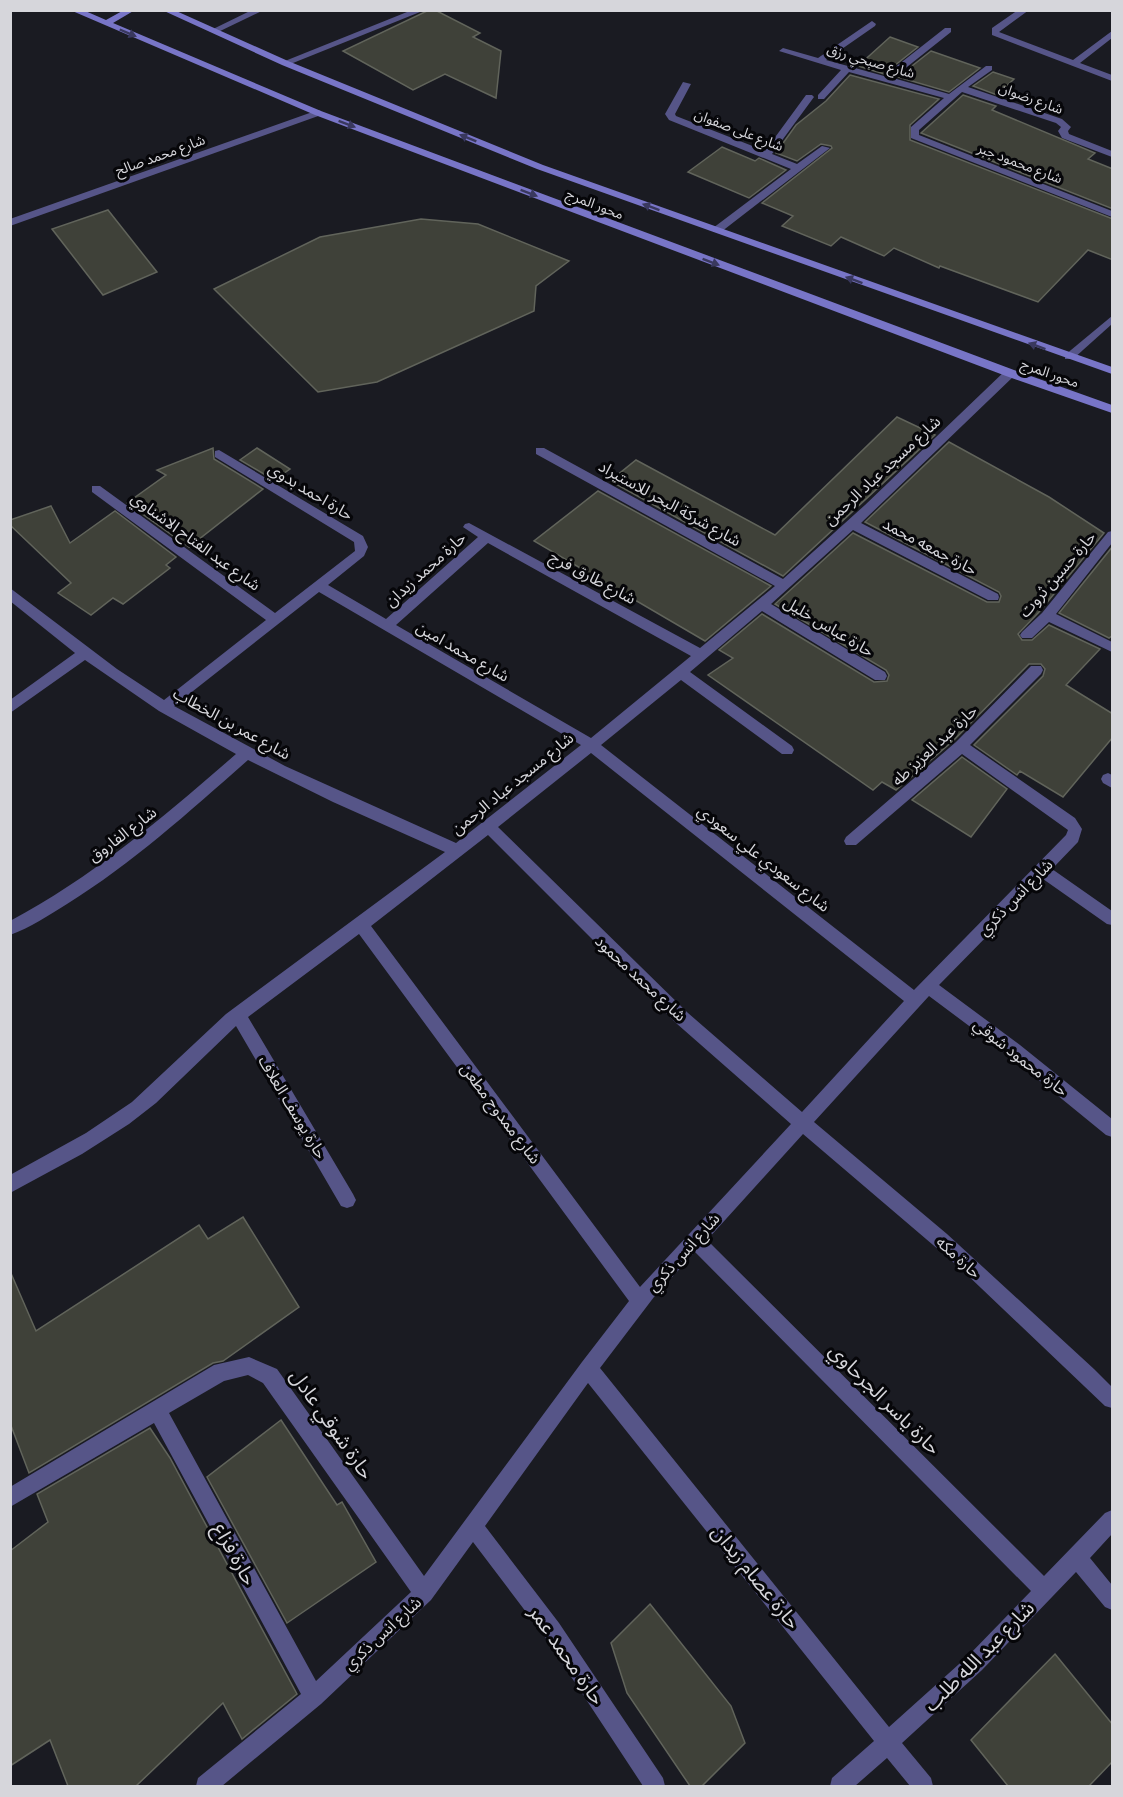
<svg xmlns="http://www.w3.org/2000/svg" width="1123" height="1797" viewBox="0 0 1123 1797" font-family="'PT Sans Narrow','Noto Sans Arabic',sans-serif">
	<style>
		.building { fill: #3f4139; stroke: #61645b; stroke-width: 1.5 }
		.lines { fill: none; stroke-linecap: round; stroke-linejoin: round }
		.street { fill: #565588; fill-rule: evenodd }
		.secondary { fill: #7875c7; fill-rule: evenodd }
		.oneway { fill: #39385e }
		.labels { text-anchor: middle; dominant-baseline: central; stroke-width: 6; stroke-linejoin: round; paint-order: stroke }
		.far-street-label { font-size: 14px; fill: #d6d6db; stroke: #060609 }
		.street-label { font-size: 16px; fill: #d6d6db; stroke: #060609 }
		.near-street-label { font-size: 20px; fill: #d6d6db; stroke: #060609 }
	</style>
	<rect width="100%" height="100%" fill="#1a1b22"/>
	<!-- building -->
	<g class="building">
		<path d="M429,10H435L480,33L473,37L501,51L496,98L445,74L413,90L343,51Z"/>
		<path d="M890,37L918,47L884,74L858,66Z"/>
		<path d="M931,51L980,68L949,92L898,77Z"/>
		<path d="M993,72L1014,79L997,95L973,86Z"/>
		<path d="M850,75L939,99L910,125V140L1113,219V260L1088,250L1038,302L940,266L939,268L894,248L884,256L841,237L831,246L782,226L793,216L762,203L832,148L831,146L821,144L797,161L776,153L796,125L826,101Z"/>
		<path d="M963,95L996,106L992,110L1095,153L1088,159L1113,169V209L921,133Z"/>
		<path d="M722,147L755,161L759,158L786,170L749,198L688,172Z"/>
		<path d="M108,210L157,272L103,295L52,229Z"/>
		<path d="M421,219L478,224L569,261L536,286L534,311L377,382L318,392L214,289L320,237Z"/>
		<path d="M897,417L935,435L783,576L610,481L636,460L775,535Z"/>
		<path d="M949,442L1049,497L1104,533L1040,611L1018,634L1022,640H1032L1049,625L1100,649L1066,685L1113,714V737L1063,797L1020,771L1017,775L974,745L1043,676L1045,669L1041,664H1029L954,740L896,790L882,782L873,790L708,675L733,658L719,650L762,614L874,682L887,681L889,675L886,670L775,604L853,533L987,602H999L1001,596L999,592L865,522Z"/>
		<path d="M213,448L214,459L263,489L189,547L127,503L166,475L157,470Z"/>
		<path d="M257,448L290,469L274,480L240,460Z"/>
		<path d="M598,491L771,586L705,641L534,541Z"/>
		<path d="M51,506L70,543L115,511L176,557L166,565L170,568L123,604L113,598L91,615L58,593L71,583L10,525V520Z"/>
		<path d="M1113,546V635L1109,638L1059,613Z"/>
		<path d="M962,757L1007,789L971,837L912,800Z"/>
		<path d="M243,1217L299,1307L223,1361L213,1363L29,1473L10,1423V1271L36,1331L199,1225L208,1239Z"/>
		<path d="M281,1420L337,1505L342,1502L376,1562L287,1623L207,1477Z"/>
		<path d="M150,1428L170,1458L297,1694L242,1739L223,1703L136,1786H68L50,1740L10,1766V1551L48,1522L37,1494Z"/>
		<path d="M650,1604L731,1706L745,1743L702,1786H690L627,1693L611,1643Z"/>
		<path d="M1055,1654L1113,1725V1761L1089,1786H1008L971,1740Z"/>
	</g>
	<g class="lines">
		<!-- street -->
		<g class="street">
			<path d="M252,10H264L216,33L209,31Z"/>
			<path d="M412,10H425L288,65L280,63Z"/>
			<path d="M1018,10H1029L999,32L1073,60L1112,31V38L1080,63L1112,75V81L992,35V28Z"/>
			<path d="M872,21L876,24L875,26L826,60L884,76L945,28H951V32L893,78L949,94L986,66H992V70L968,87L1062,119L1071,127L1068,131L1069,134L1112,151V157L1062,138L1058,131L1061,127L1056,123L962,92L919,130V135L1112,211V217L911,138V127L944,98L849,72L824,99H818V95L841,70L779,51L783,48L818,58Z"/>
			<path d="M683,82L691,84L675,114L676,116L765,151L806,95H812L814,97L772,154L797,164L822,146L830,148L721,232H713V228L791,169L669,120L665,114Z"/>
			<path d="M318,110L321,111V115L10,226V219Z"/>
			<path d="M1112,316V324L1073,359H1065V355Z"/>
			<path d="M1010,369L1016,373L1014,376L861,523L998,594L999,597L998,600H988L853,530L771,604L885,672L887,676L885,680H875L762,611L690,672L792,746L794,750L792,754H782L681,680L601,745L914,990L1066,835L1068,830L962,754L856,845H846L844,841L846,837L956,742L1031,666H1041L1043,670L1041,674L970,745L1075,818L1082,829L1078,842L1052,869L1112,911V925L1107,924L1043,879L939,985L1020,1045L1112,1119V1137L1106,1135L1008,1055L929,996L814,1122L947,1234L1094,1369L1112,1387V1408L1105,1406L960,1268L803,1134L707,1240L1044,1576L1105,1513L1112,1510V1534L1090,1558L1112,1585V1610L1105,1607L1076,1572L982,1670L902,1743L931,1778L933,1786H910L887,1758L855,1786H830L832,1778L874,1741L588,1383L485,1526L559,1623L663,1778L665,1786H643L545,1637L473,1542L431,1600L321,1704L222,1786H196L198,1778L301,1694L154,1423L10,1507V1487L214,1365L249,1357L277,1369L424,1576L582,1362L629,1301L359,934L248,1017L353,1194L356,1200L353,1206L347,1208L341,1206L236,1026L156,1103L129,1124L82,1154L10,1193V1175L86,1133L132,1102L226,1014L445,852L333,802L248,760C190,811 133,863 67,904C49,915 30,928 10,935V921C94,876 165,816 236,754L159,711L85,660L10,713V700L75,653L10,601V588L117,669L164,700L266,620L92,492V486H100L275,613L355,551L354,542L215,457V451L219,450L363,536L368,547L364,556L328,585L386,619L478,537L463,527L465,524L469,523L700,648L775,586L536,454V448H544L783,579L865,505L1006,370ZM488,543L691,656L591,738L396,625ZM319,592L581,745L456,843L285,766L174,706ZM591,753L904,1001L802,1112L688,1013L498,827ZM488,835L676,1023L791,1124L640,1287L371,926ZM695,1252L1031,1591L968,1656L889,1727L600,1368L654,1297ZM248,1375L263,1383L411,1592L316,1681L169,1413L224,1381Z"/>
			<path d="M1112,531V543L1056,614L1112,642V652L1049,622L1032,638H1022L1020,635L1022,632L1042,613L1108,532Z"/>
			<path d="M1108,773L1112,775V788L1103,783L1101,779L1103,775Z"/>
		</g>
		<!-- secondary -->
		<g class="secondary">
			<path d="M70,10H83L106,20L124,10H135L113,23L321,111L1014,370L1112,405V413L1006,376L315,115Z"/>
			<path d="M162,10H174L288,61L543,165L1112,367V374L537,169L282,65Z"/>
		</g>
	</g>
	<!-- one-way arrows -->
	<defs><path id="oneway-solid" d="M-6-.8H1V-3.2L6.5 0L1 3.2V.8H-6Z" transform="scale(1.5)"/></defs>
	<g class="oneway">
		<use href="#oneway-solid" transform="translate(128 33) rotate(23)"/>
		<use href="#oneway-solid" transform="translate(347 124) rotate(21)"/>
		<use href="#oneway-solid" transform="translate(468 138) rotate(-158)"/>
		<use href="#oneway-solid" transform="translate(529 193) rotate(21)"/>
		<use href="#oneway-solid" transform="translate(651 207) rotate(-160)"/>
		<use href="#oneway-solid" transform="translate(711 262) rotate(21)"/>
		<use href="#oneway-solid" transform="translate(854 280) rotate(-160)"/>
		<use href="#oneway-solid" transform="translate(1037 346) rotate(-160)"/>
	</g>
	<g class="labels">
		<!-- far-street labels -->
		<g class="far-street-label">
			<text transform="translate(871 61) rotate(16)">شارع صبحي رزق</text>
			<text transform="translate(1031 98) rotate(20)">شارع رضوان</text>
			<text transform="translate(739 130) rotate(21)">شارع على صفوان</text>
			<text transform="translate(160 155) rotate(-20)">شارع محمد صالح</text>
			<text transform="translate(1020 163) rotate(21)">شارع محمود جبر</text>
			<text transform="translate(595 204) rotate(21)">محور المرج</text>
			<text transform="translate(1050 373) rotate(19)">محور المرج</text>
		</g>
		<!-- street labels -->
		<g class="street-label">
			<text transform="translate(882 470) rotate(-43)">شارع مسجد عباد الرحمن</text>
			<text transform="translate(311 491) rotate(31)">حارة احمد بدوي</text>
			<text transform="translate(670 503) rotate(29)">شارع شركة البحر للاستيراد</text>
			<text transform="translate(196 541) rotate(36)">شارع عبد الفتاح الاشناوي</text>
			<text transform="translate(930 546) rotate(28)">حارة جمعه محمد</text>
			<text transform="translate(425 569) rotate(-42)">حارة محمد زيدان</text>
			<text transform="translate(1057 574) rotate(-49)">حارة حسين ثروت</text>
			<text transform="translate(593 577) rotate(28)">شارع طارق فرج</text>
			<text transform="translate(829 626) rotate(31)">حارة عباس خليل</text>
			<text transform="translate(463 651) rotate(30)">شارع محمد امين</text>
			<text transform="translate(232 723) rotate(29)">شارع عمر بن الخطاب</text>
			<text transform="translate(934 745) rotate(-43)">حارة عبد العزيز طه</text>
			<text transform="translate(512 783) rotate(-39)">شارع مسجد عباد الرحمن</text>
			<text transform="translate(122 834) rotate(-37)">شارع الفاروق</text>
			<text transform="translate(764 858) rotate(38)">شارع سعودي علي سعودي</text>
			<text transform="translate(1015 897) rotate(-46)">شارع انس ذكري</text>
			<text transform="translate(641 978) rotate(43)">شارع محمد محمود</text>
			<text transform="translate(1021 1057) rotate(38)">حارة محمود شوقي</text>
			<text transform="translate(293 1107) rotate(59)">حارة يوسف العلاف</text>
			<text transform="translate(501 1113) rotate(53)">شارع ممدوح مطعن</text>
			<text transform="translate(683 1252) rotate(-48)">شارع انس ذكري</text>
			<text transform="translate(959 1257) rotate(42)">حارة مكه</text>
			<text transform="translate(382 1633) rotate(-43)">شارع انس ذكري</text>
		</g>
		<!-- near-street labels -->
		<g class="near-street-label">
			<text transform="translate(885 1399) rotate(45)">حارة ياسر الجرحاوي</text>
			<text transform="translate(332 1424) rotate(55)">حارة شوقي عادل</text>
			<text transform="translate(235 1554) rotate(61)">حارة فزاع</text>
			<text transform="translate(756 1577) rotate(51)">حارة عصام زيدان</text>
			<text transform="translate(567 1655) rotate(55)">حارة محمد عمر</text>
			<text transform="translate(979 1656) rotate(-45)">شارع عبد الله طلب</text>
		</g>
	</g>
	<!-- border -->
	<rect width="1123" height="1797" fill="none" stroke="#d6d6db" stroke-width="24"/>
</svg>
